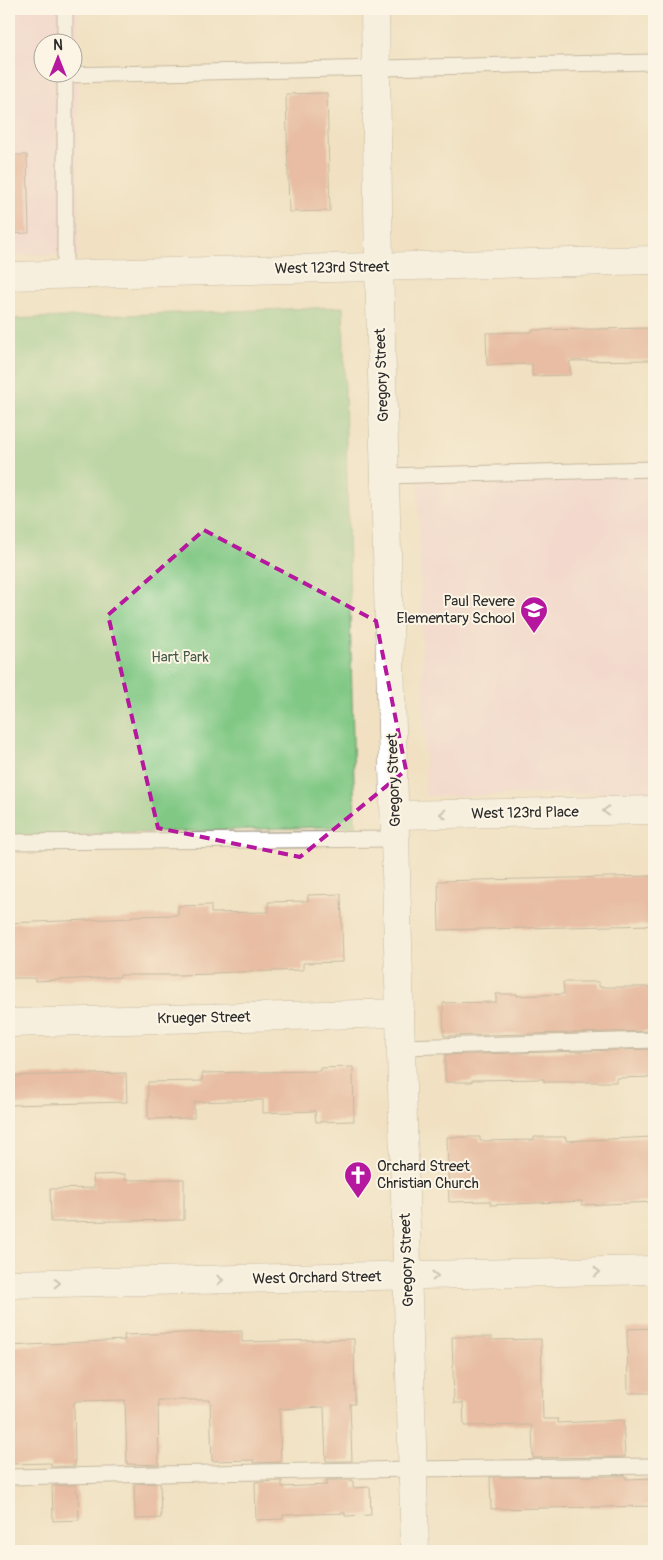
<svg xmlns="http://www.w3.org/2000/svg" width="663" height="1560" viewBox="0 0 663 1560" font-family="Pangolin,sans-serif">
	<style>
		.built { fill: #f5cfda; fill-rule: evenodd }
		.green { fill: #80c884; stroke: #567a58 }
		.building { fill: #dd917b }
		.lines { fill: none; stroke-linecap: round; stroke-linejoin: round }
		.service-casing { stroke: #8e8676; stroke-width: 17 }
		.minor-casing { stroke: #8e8676; stroke-width: 29 }
		.tertiary-casing { stroke: #8e8676; stroke-width: 29 }
		.service { stroke: #fff; stroke-width: 15 }
		.minor { stroke: #fff; stroke-width: 28 }
		.tertiary { stroke: #fff; stroke-width: 28 }
		.oneway { stroke: #a0a0a0 }
		.marked { fill: none; stroke: #b5179e; stroke-width: 4; stroke-dasharray: 10 6; stroke-linejoin: round }
		.labels { text-anchor: middle; dominant-baseline: central; stroke-width: 4; stroke-linejoin: round; paint-order: stroke }
		.street-label { font-size: 15px; fill: #2b2b2b; stroke: #fcf5e5 }
		.poi-label { font-size: 15px; fill: #2b2b2b; stroke: #fcf5e5; text-anchor: end }
		.park-label { font-size: 15px; fill: #445a46; stroke: #fcf5e5 }
	</style>
	<rect width="100%" height="100%" fill="#fcf5e5"/>
	<filter id="ink" filterUnits="userSpaceOnUse"><feTurbulence type="fractalNoise" baseFrequency=".02" numOctaves="2"/><feDisplacementMap in="SourceGraphic" scale="10" xChannelSelector="R" yChannelSelector="G"/><feConvolveMatrix kernelMatrix="1 2 1 2 8 2 1 2 1" color-interpolation-filters="sRGB"/></filter>
	<filter id="wash" filterUnits="userSpaceOnUse"><feTurbulence type="fractalNoise" baseFrequency=".0096" numOctaves="4" result="noise"/><feDisplacementMap in="SourceGraphic" scale="20" xChannelSelector="R" yChannelSelector="G"/><feGaussianBlur stdDeviation="1.12" result="paint"/><feColorMatrix in="noise" values="0 0 0 0 0 0 0 0 0 0 0 0 0 0 0 0 0 1.4 0 .05"/><feComposite in="paint" operator="in"/></filter>
	<g filter="url(#wash)">
		<rect width="100%" height="100%" fill="#f1e1c2"/>
		<!-- built -->
		<g class="built">
			<path d="M9,9H147V11L78,13L79,255H9ZM42,42H72V72H42Z"/>
			<path d="M654,471V792L426,796L418,475Z"/>
		</g>
		<!-- green -->
		<path class="green" d="M343,307L355,826L9,837V319Z"/>
		<g id="blocks">
			<!-- building -->
			<g class="building">
				<path d="M327,93L330,211L289,212L286,94Z"/>
				<path d="M9,155H27L29,233L9,234Z"/>
				<path d="M654,328V360L570,361V375L532,376V364L487,365L486,333L532,332V330Z"/>
				<path d="M654,876V925L439,930L438,881Z"/>
				<path d="M341,894L343,962L303,963V970L212,973V974L179,975H120V977L35,981V978H9V923L89,920L131,918V916L178,915V906L211,905V913L269,912L268,902L308,901V895Z"/>
				<path d="M563,982H599V987H654V1031L444,1036L443,1003L496,1002V994H517V996L564,994Z"/>
				<path d="M654,1049V1077L616,1078V1082H544V1079L472,1080V1082H445V1055Z"/>
				<path d="M353,1067L354,1121L316,1122L315,1111L263,1113V1100L194,1102V1118L148,1119V1082L203,1081L202,1073L320,1071V1068Z"/>
				<path d="M126,1073L127,1102L9,1105V1076Z"/>
				<path d="M447,1137H480V1141L534,1140V1137H566V1141L654,1137V1202L582,1205V1201L491,1205L490,1201L449,1202Z"/>
				<path d="M125,1174V1180L184,1179V1220L51,1222L50,1189L94,1188L93,1175Z"/>
				<path d="M654,1328V1393H628L627,1329Z"/>
				<path d="M242,1331V1342L354,1339L355,1404H350L352,1461H326L324,1407L279,1409L281,1462L254,1463V1460L212,1461L210,1400H158L159,1465L127,1464L125,1400L76,1401L74,1403L75,1466L51,1467V1463L9,1464V1346L125,1340L124,1335Z"/>
				<path d="M452,1337H492V1340L541,1339L543,1419H558V1423L623,1420L625,1457L533,1458L532,1425L464,1426L463,1403H454Z"/>
				<path d="M626,1476V1479L654,1478V1506L491,1509L490,1477Z"/>
				<path d="M326,1480H353V1488L370,1487L371,1515L345,1516V1513L283,1515V1519L256,1520L255,1482L282,1481V1487L327,1485Z"/>
				<path d="M160,1483L161,1518L135,1519L134,1484Z"/>
				<path d="M76,1485V1492H78L79,1520L53,1521L52,1486Z"/>
			</g>
		</g>
	</g>
	<g filter="url(#ink)">
		<use href="#blocks" fill-opacity="0" stroke="#8e8676" stroke-width="1"/>
		<g class="lines">
			<!-- service casing -->
			<g class="service-casing">
				<g id="service">
					<path d="M65,9V42"/>
					<path d="M65,72V274"/>
					<path d="M65,75L654,62"/>
					<path d="M385,476L654,469"/>
					<path d="M9,842L396,839"/>
					<path d="M401,1047L654,1040"/>
					<path d="M9,1477L413,1469L654,1466"/>
				</g>
			</g>
			<!-- minor casing -->
			<g class="minor-casing">
				<g id="minor">
					<path d="M375,9L379,267L415,1551"/>
					<path d="M395,815L654,810"/>
					<path d="M9,1023L400,1013"/>
					<path d="M9,1284L654,1270"/>
				</g>
			</g>
			<!-- tertiary casing -->
			<g class="tertiary-casing">
				<path id="tertiary" d="M9,276L654,260"/>
			</g>
			<!-- service -->
			<use href="#service" class="service"/>
			<!-- minor -->
			<use href="#minor" class="minor"/>
			<!-- tertiary -->
			<use href="#tertiary" class="tertiary"/>
		</g>
		<!-- one-way arrows -->
		<defs><path id="oneway-chevron" d="M-2-3.5L2.5 0L-2 3.5" fill="none" stroke-width="1.6" stroke-linecap="round" stroke-linejoin="round" transform="scale(1.25)"/></defs>
		<g class="oneway">
			<use href="#oneway-chevron" transform="translate(606 811) rotate(179)"/>
			<use href="#oneway-chevron" transform="translate(443 814) rotate(179)"/>
			<use href="#oneway-chevron" transform="translate(597 1272) rotate(-1)"/>
			<use href="#oneway-chevron" transform="translate(435 1276) rotate(-1)"/>
			<use href="#oneway-chevron" transform="translate(220 1280) rotate(-1)"/>
			<use href="#oneway-chevron" transform="translate(57 1283) rotate(-1)"/>
		</g>
	</g>
	<!-- marked area -->
	<path d="M0 0H663V1560H0ZM204,530L376,621L406,770L300,857L158,828L108,615Z" fill="#f1e1c2" fill-opacity=".55" fill-rule="evenodd"/>
	<path class="marked" d="M204,530L376,621L406,770L300,857L158,828L108,615Z"/>
	<!-- icons -->
	<defs>
		<g id="school-pin" transform="scale(1.4375)"><path d="M0 17L-7.5 6A9.5 9.5 0 1 1 7.5 6Z" fill="#b5179e" stroke="#fcf5e5"/><path d="M0-5L7-2L0 1L-7-2ZM-4 1L0 2.5L4 1V4Q0 6-4 4Z" fill="#fff"/></g>
		<g id="church-pin" transform="scale(1.4375)"><path d="M0 17L-7.5 6A9.5 9.5 0 1 1 7.5 6Z" fill="#b5179e" stroke="#fcf5e5"/><path d="M-1.2-6h2.4v3.5h3.3v2.4h-3.3V6h-2.4V-.1h-3.3v-2.4h3.3Z" fill="#fff"/></g>
	</defs>
	<g fill-rule="evenodd">
		<use href="#school-pin" x="534" y="610"/>
		<use href="#church-pin" x="358" y="1175"/>
	</g>
	<g class="labels">
		<!-- street labels -->
		<g class="street-label">
			<text transform="translate(332 268) rotate(-1)">West 123rd Street</text>
			<text transform="translate(382 375) rotate(-92)">Gregory Street</text>
			<text transform="translate(394 780) rotate(-92)">Gregory Street</text>
			<text transform="translate(525 813) rotate(-1)">West 123rd Place</text>
			<text transform="translate(204 1018) rotate(-1)">Krueger Street</text>
			<text transform="translate(407 1260) rotate(-92)">Gregory Street</text>
			<text transform="translate(317 1278) rotate(-1)">West Orchard Street</text>
		</g>
		<!-- poi labels -->
		<g class="poi-label">
			<text x="515" y="601">Paul Revere<tspan x="515" dy="17">Elementary School</tspan></text>
			<text x="377" y="1166" text-anchor="start">Orchard Street<tspan x="377" dy="17">Christian Church</tspan></text>
		</g>
		<!-- park labels -->
		<g class="park-label">
			<text x="180" y="657">Hart Park</text>
		</g>
	</g>
	<!-- margin -->
	<rect width="663" height="1560" fill="none" stroke="#fcf5e5" stroke-width="30"/>
	<!-- north arrow -->
	<g transform="translate(58 58)"><circle r="24" fill="#fcf5e5" stroke="#a8a49b"/>
	<path d="M0-4L9 19L0 12L-9 19Z" fill="#b5179e"/>
	<text y="-8" font-size="14" font-weight="bold" text-anchor="middle" fill="#2b2b2b">N</text>
	</g>
</svg>
